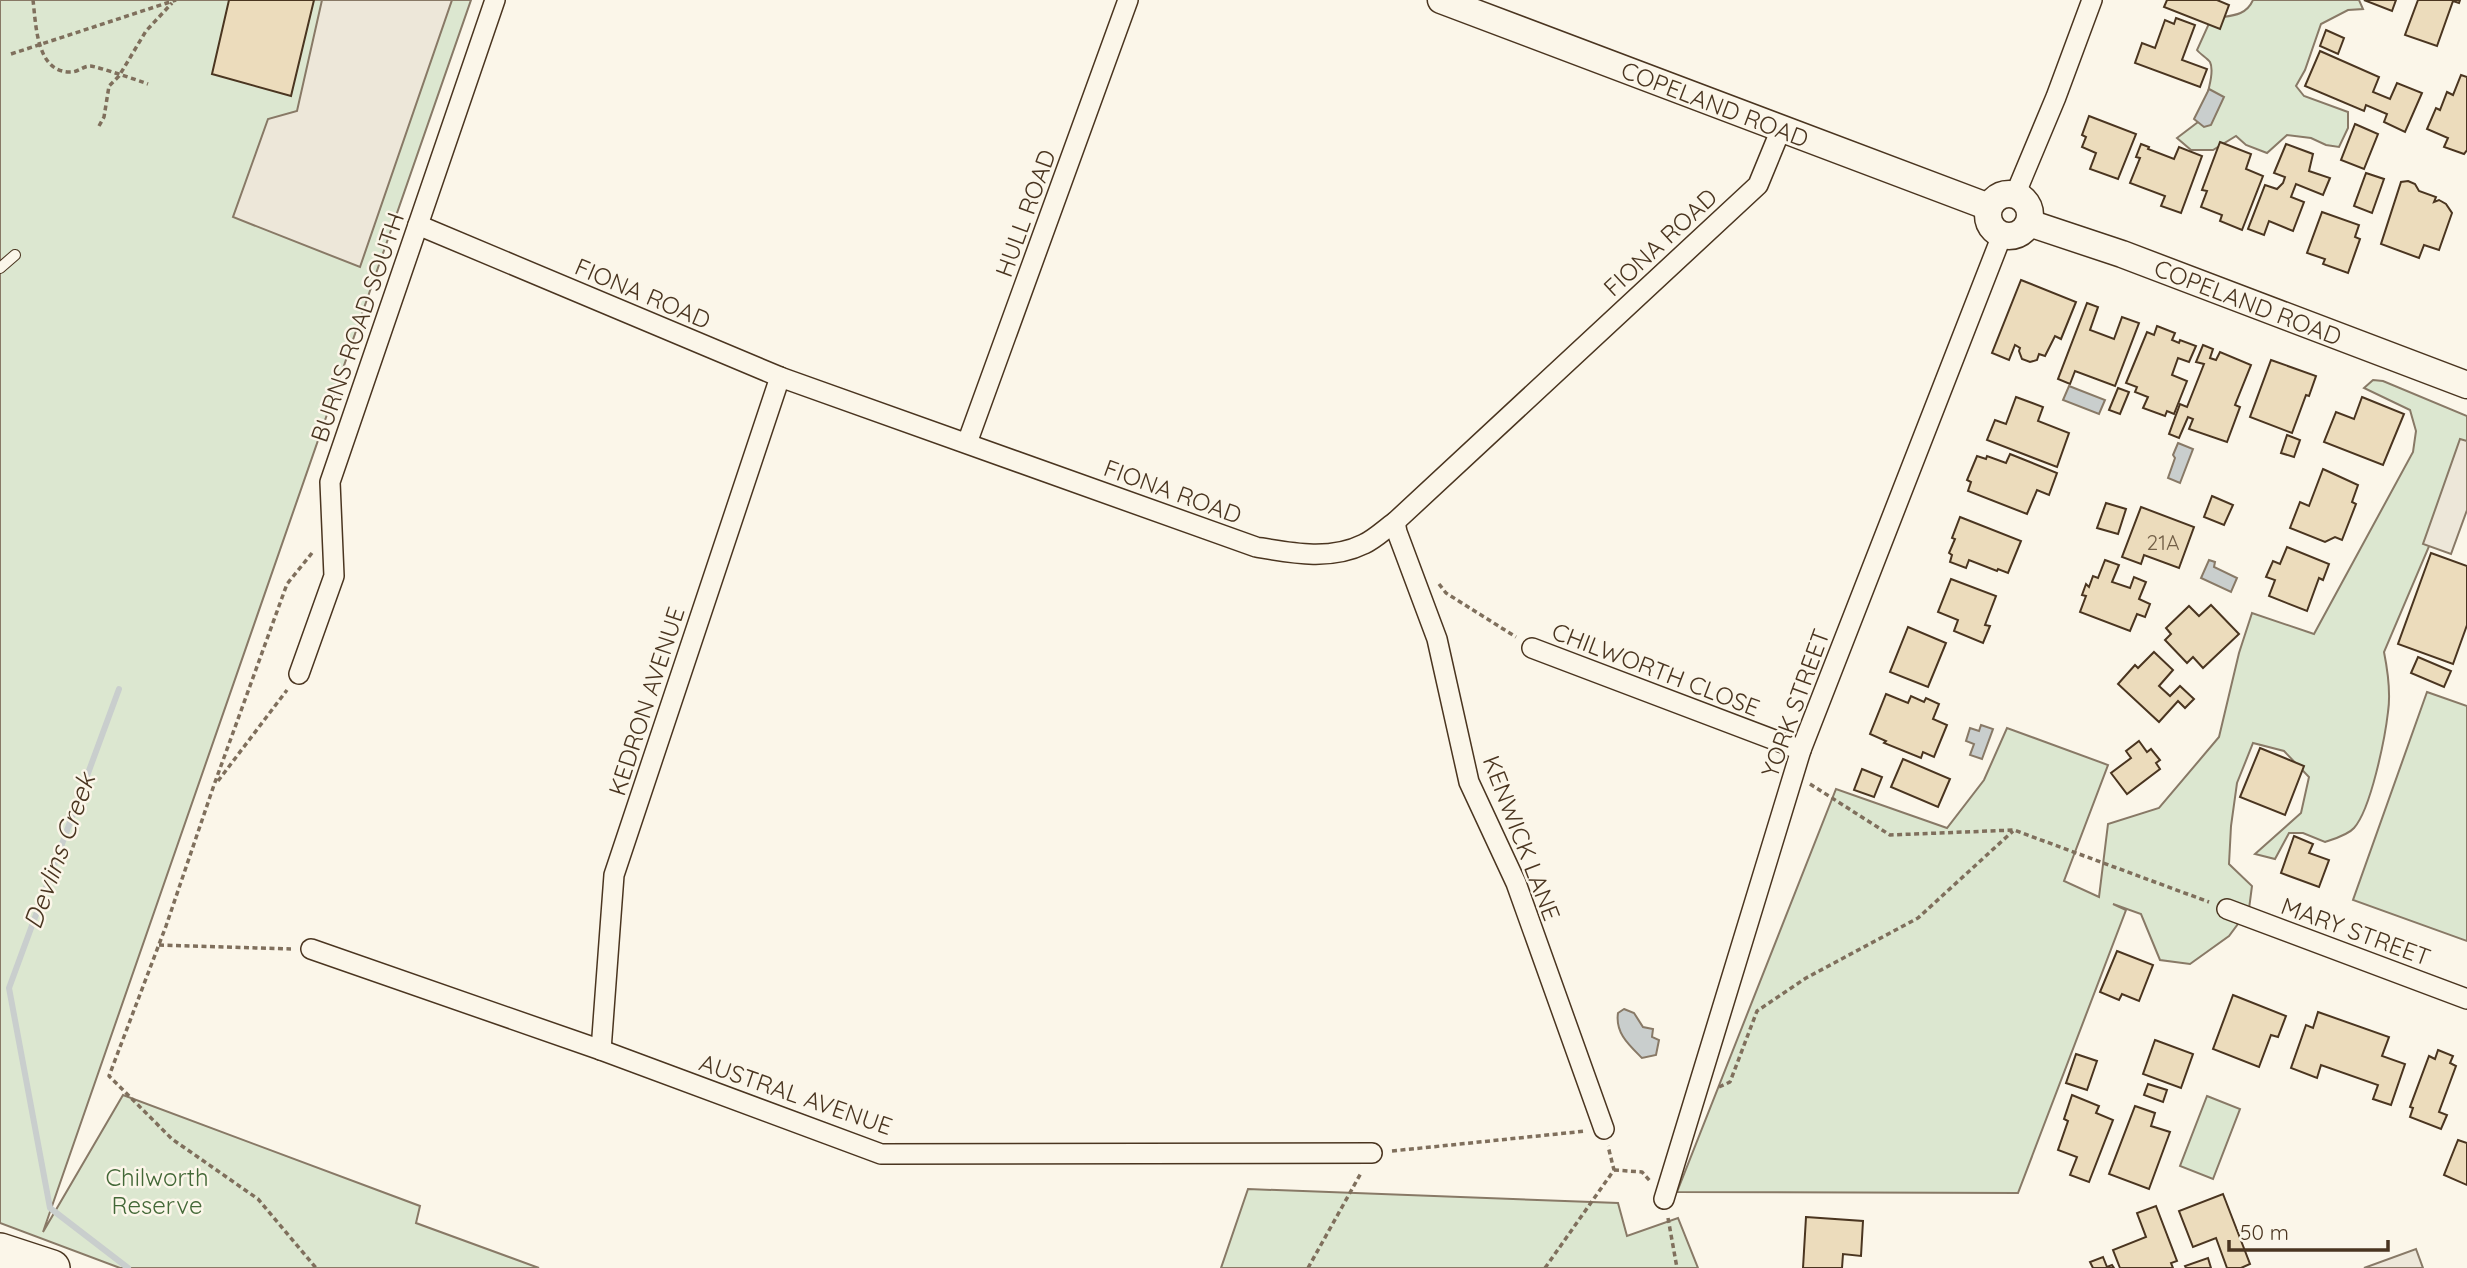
<svg xmlns="http://www.w3.org/2000/svg" width="2467" height="1268" viewBox="0 0 2467 1268" font-family="Quicksand,sans-serif">
	<style>
		.green { fill: #dce7d0; stroke: #887966; stroke-width: 2 }
		.parking { fill: #ede7d9; stroke: #887966; stroke-width: 2 }
		.water { fill: #c9cecd; stroke: #887966; stroke-width: 2 }
		.lines { fill: none; stroke-linecap: round; stroke-linejoin: round }
		.stream { stroke: #c9cecd; stroke-width: 6 }
		.building { fill: #ecdcbc; stroke: #4a3520; stroke-width: 2 }
		.service-casing { stroke: #4a3520; stroke-width: 12 }
		.minor-casing { stroke: #4a3520; stroke-width: 22 }
		.secondary-casing { stroke: #4a3520; stroke-width: 29 }
		.motorway-casing { stroke: #4a3520; stroke-width: 38 }
		.path { stroke: #7f6f5c; stroke-width: 3.5; stroke-dasharray: 5 3.5; stroke-linecap: butt }
		.service { stroke: #fbf6e9; stroke-width: 10 }
		.minor { stroke: #fbf6e9; stroke-width: 19 }
		.secondary { stroke: #fbf6e9; stroke-width: 26 }
		.motorway { stroke: #fbf6e9; stroke-width: 35 }
		.labels { text-anchor: middle; dominant-baseline: central; stroke-width: 5; stroke-linejoin: round; paint-order: stroke }
		.number-label { font-size: 21px; fill: #725f47 }
		.street-label { font-size: 24px; fill: #4a3520; stroke: #fbf6e9 }
		.park-label { font-size: 24px; fill: #436837; stroke: #fbf6e9 }
		.water-label { font-size: 26px; font-style: italic; fill: #4a3520; stroke: #fbf6e9 }
	</style>
	<rect width="100%" height="100%" fill="#fbf6e9"/>
	<!-- green -->
	<g class="green">
		<path d="M0,0H471L43,1232L123,1095L420,1206L416,1223L539,1268H120L0,1223Z"/>
		<path d="M2253,0H2359L2363,9L2348,10L2321,24L2305,70L2296,86L2304,96L2348,112V128L2339,147L2326,145L2311,138L2287,135L2267,153L2246,145L2236,136L2213,150H2191L2177,138L2202,119C2203,104 2216,74 2210,62C2207,58 2200,54 2197,50L2211,19C2228,15 2245,18 2253,0Z"/>
		<path d="M2373,380L2383,381L2467,416V457L2384,652C2388,672 2391,692 2388,712C2385,738 2371,809 2354,828C2348,835 2334,839 2325,842L2303,833H2289L2275,859L2255,854L2301,813L2309,777L2284,751L2253,743L2237,783L2231,826L2229,864L2252,886L2249,909L2229,936L2190,964L2160,960L2141,914L2113,904L2126,910L2018,1193L1677,1192L1836,789L1947,828L1984,780L2007,728L2108,765L2064,881L2099,897L2108,824L2159,808L2219,737L2239,653L2252,613L2314,634L2413,452L2416,431L2410,410L2364,388Z"/>
		<path d="M2427,692L2467,706V941L2353,900Z"/>
		<path d="M2207,1096L2240,1109L2213,1179L2180,1166Z"/>
		<path d="M1248,1189L1618,1203L1627,1236L1678,1218L1698,1268H1221Z"/>
	</g>
	<!-- parking -->
	<g class="parking">
		<path d="M322,0H452L360,267L233,217L268,119L297,111Z"/>
		<path d="M2460,439L2467,441V510L2451,554L2423,544Z"/>
		<path d="M2416,1249L2423,1268H2364Z"/>
	</g>
	<!-- water -->
	<g class="water">
		<path d="M2209,89L2224,97L2211,125L2204,127L2194,119Z"/>
		<path d="M2069,386L2105,400L2099,414L2063,400Z"/>
		<path d="M2178,443L2193,449L2180,483L2168,478L2175,458L2173,455Z"/>
		<path d="M2209,560L2215,562L2214,567L2237,578L2231,592L2201,578Z"/>
		<path d="M1981,725L1993,729L1982,759L1970,755L1974,744L1966,741L1970,728L1979,731Z"/>
		<path d="M1624,1009L1634,1013L1643,1027L1653,1029L1652,1037L1659,1040L1656,1055L1642,1058C1629,1045 1615,1033 1618,1013Z"/>
	</g>
	<g class="lines">
		<!-- stream -->
		<path class="stream" d="M119,689L9,988L50,1208L128,1268"/>
	</g>
	<!-- building -->
	<g class="building">
		<path d="M229,0H314L291,96L212,74Z"/>
		<path d="M2167,0H2217L2229,5L2220,29L2164,7Z"/>
		<path d="M2364,0H2396L2392,11Z"/>
		<path d="M2418,0H2460L2459,3L2453,1L2437,46L2405,35Z"/>
		<path d="M2176,18L2195,25L2182,60L2207,69L2200,87L2135,63L2142,43L2155,48L2165,20L2174,24Z"/>
		<path d="M2326,30L2344,38L2338,54L2320,46Z"/>
		<path d="M2320,51L2379,77L2373,92L2390,99L2397,83L2422,93L2405,132L2384,122L2387,114L2366,105L2364,111L2305,86Z"/>
		<path d="M2461,75L2467,77V150L2464,154L2444,147L2448,138L2427,129L2436,108L2440,110L2447,92L2453,95Z"/>
		<path d="M2089,116L2136,134L2118,179L2090,169L2096,153L2082,147L2086,137L2082,135Z"/>
		<path d="M2355,124L2378,134L2364,169L2341,160Z"/>
		<path d="M2220,142L2251,154L2246,169L2263,176L2242,230L2220,221L2222,215L2201,207L2207,191L2202,190Z"/>
		<path d="M2141,144L2149,147L2148,149L2174,159L2179,147L2202,156L2181,213L2161,206L2165,196L2130,183L2140,158L2136,157Z"/>
		<path d="M2286,144L2313,154L2309,171L2330,178L2323,195L2296,184L2291,197L2304,202L2293,231L2269,221L2264,235L2248,229L2265,185L2277,189L2283,183L2285,177L2274,173Z"/>
		<path d="M2366,173L2384,179L2372,213L2354,206Z"/>
		<path d="M2408,181L2415,184L2419,191L2436,197L2434,202L2439,200L2446,204L2452,213L2439,250L2424,245L2419,258L2381,244L2401,182Z"/>
		<path d="M2322,212L2359,225L2355,237L2360,239L2348,273L2323,264L2325,259L2307,253Z"/>
		<path d="M2021,280L2076,302L2061,339L2055,336L2045,356L2039,354L2037,360L2030,362L2022,359L2019,351L2020,348L2015,345L2009,360L1992,353Z"/>
		<path d="M2087,303L2098,307L2090,330L2114,339L2122,317L2139,323L2115,386L2075,371L2070,384L2058,379Z"/>
		<path d="M2157,326L2175,333L2172,340L2179,343L2180,340L2196,346L2189,362L2178,358L2172,375L2187,381L2174,414L2167,411L2165,416L2143,408L2148,397L2135,392L2137,387L2126,383L2147,332L2154,335Z"/>
		<path d="M2203,345L2213,349L2210,358L2216,360L2220,352L2251,365L2235,405L2240,407L2227,442L2189,429L2193,419L2188,417L2179,438L2169,434L2180,404L2187,407L2204,364L2196,362Z"/>
		<path d="M2271,360L2316,376L2309,396L2306,395L2292,433L2250,417Z"/>
		<path d="M2118,388L2129,392L2120,414L2109,410Z"/>
		<path d="M2016,397L2043,407L2038,421L2069,433L2057,467L1987,440L1995,420L2006,424Z"/>
		<path d="M2362,397L2404,414L2383,465L2324,442L2336,412L2354,419Z"/>
		<path d="M2287,435L2300,440L2294,457L2281,453Z"/>
		<path d="M2010,454L2057,473L2049,495L2037,490L2027,514L1968,491L1971,482L1967,480L1977,456L1986,459L1987,456L2006,463Z"/>
		<path d="M2323,469L2358,485L2352,502L2356,504L2342,540L2335,537L2325,542L2290,528L2300,502L2309,506Z"/>
		<path d="M2212,496L2233,505L2224,525L2204,517Z"/>
		<path d="M2106,503L2126,509L2118,534L2097,528Z"/>
		<path d="M2141,507L2194,527L2179,568L2144,555L2141,564L2122,557Z"/>
		<path d="M1960,517L2021,541L2008,573L1998,569L1997,571L1969,560L1966,568L1950,562L1952,555L1949,553L1955,539L1952,538Z"/>
		<path d="M2287,547L2329,564L2323,580L2319,578L2307,611L2269,596L2275,580L2266,577L2273,561L2280,564Z"/>
		<path d="M2431,553L2467,566V625L2453,664L2398,644Z"/>
		<path d="M2105,560L2119,565L2112,582L2130,588L2134,577L2146,582L2139,599L2150,604L2145,617L2137,614L2130,631L2080,612L2086,596L2082,595L2086,584L2089,587L2093,576L2098,578Z"/>
		<path d="M1951,579L1996,596L1985,625L1990,626L1983,643L1954,631L1958,620L1938,612Z"/>
		<path d="M2211,605L2239,634L2203,668L2193,657L2187,663L2165,640L2171,634L2166,628L2189,606L2199,616Z"/>
		<path d="M1908,627L1946,643L1928,687L1890,672Z"/>
		<path d="M2154,652L2173,670L2159,686L2170,696L2180,686L2194,699L2185,708L2178,701L2159,722L2118,684L2135,665L2138,668Z"/>
		<path d="M2418,657L2451,671L2444,687L2411,673Z"/>
		<path d="M1886,694L1908,703L1911,696L1924,702L1926,698L1939,704L1933,719L1947,725L1934,757L1923,752L1921,758L1884,743L1886,741L1870,734Z"/>
		<path d="M2139,741L2147,752L2151,749L2160,760L2156,763L2160,769L2127,794L2111,773L2131,758L2126,751Z"/>
		<path d="M2260,748L2304,766L2285,815L2240,797Z"/>
		<path d="M1903,759L1950,779L1938,807L1891,787Z"/>
		<path d="M1862,769L1882,777L1874,797L1854,790Z"/>
		<path d="M2294,836L2313,844L2309,853L2329,860L2319,887L2281,873Z"/>
		<path d="M2117,951L2153,965L2139,1001L2122,994L2119,1000L2100,992Z"/>
		<path d="M2233,995L2286,1016L2278,1037L2271,1035L2259,1067L2213,1049Z"/>
		<path d="M2318,1012L2389,1037L2382,1056L2405,1064L2391,1105L2373,1099L2378,1085L2321,1065L2317,1078L2291,1068L2306,1025L2313,1028Z"/>
		<path d="M2155,1040L2193,1054L2181,1088L2143,1074Z"/>
		<path d="M2438,1050L2453,1056L2450,1063L2456,1066L2439,1112L2447,1115L2441,1129L2410,1117L2413,1108L2410,1107L2429,1056L2435,1059Z"/>
		<path d="M2076,1054L2097,1061L2087,1090L2066,1083Z"/>
		<path d="M2148,1084L2167,1090L2163,1102L2144,1095Z"/>
		<path d="M2072,1095L2099,1106L2096,1113L2113,1120L2089,1182L2070,1175L2077,1157L2058,1150L2068,1121L2064,1119Z"/>
		<path d="M2135,1106L2155,1113L2151,1126L2170,1132L2149,1189L2109,1174Z"/>
		<path d="M2458,1140L2467,1143V1185L2444,1175Z"/>
		<path d="M2223,1194L2250,1264L2241,1268H2227L2216,1238L2193,1247L2179,1211Z"/>
		<path d="M2156,1206L2177,1261L2171,1263L2173,1268H2120L2113,1250L2146,1237L2137,1213Z"/>
		<path d="M1806,1217L1863,1221L1861,1256L1843,1254L1842,1268H1803Z"/>
		<path d="M2103,1257L2107,1267L2112,1265L2114,1268H2093L2090,1262Z"/>
		<path d="M2208,1258L2211,1268H2186L2185,1266Z"/>
	</g>
	<g class="lines">
		<!-- service casing -->
		<g class="service-casing">
			<path id="service" d="M0,268L15,255"/>
		</g>
		<!-- minor casing -->
		<g class="minor-casing">
			<g id="minor">
				<path d="M2015,195L2056,97L2092,0"/>
				<path d="M418,225L780,377L1256,547C1291,553 1330,561 1364,544C1375,539 1385,529 1395,522L1758,185L1781,129"/>
				<path d="M967,443L1128,0"/>
				<path d="M1395,522L1397,532L1437,639L1469,782L1516,883L1604,1129"/>
				<path d="M1532,648L1801,750"/>
				<path d="M299,674L334,576L330,482L495,0"/>
				<path d="M2227,909L2467,999"/>
				<path d="M311,949L601,1050L881,1154L1372,1153"/>
				<path d="M601,1050L614,875L780,377"/>
				<path d="M1664,1199L1801,750L2002,235"/>
			</g>
		</g>
		<!-- secondary casing -->
		<g class="secondary-casing">
			<g id="secondary">
				<path d="M1441,0L1989,207"/>
				<circle cx="2009" cy="215" r="21"/>
				<path d="M2029,223L2122,254L2467,385"/>
			</g>
		</g>
		<!-- motorway casing -->
		<g class="motorway-casing">
			<path id="motorway" d="M0,1251L52,1268"/>
		</g>
		<!-- path -->
		<g class="path">
			<path d="M33,0C36,24 36,71 69,72C77,73 83,66 90,66C96,66 140,81 148,84"/>
			<path d="M11,54L176,0"/>
			<path d="M99,126L104,117L109,86L119,76L146,31L172,3"/>
			<path d="M312,553L287,584L214,785L166,926L109,1076L172,1139L258,1199L316,1268"/>
			<path d="M1439,584L1446,593L1516,637"/>
			<path d="M218,781L287,690"/>
			<path d="M1810,784L1890,835L2014,830L2209,902"/>
			<path d="M159,945L291,949"/>
			<path d="M1719,1087L1730,1082L1757,1011L1806,978L1918,918L2013,831"/>
			<path d="M1392,1151L1586,1131"/>
			<path d="M1614,1170L1642,1172L1650,1181"/>
			<path d="M1668,1218L1677,1268"/>
			<path d="M1308,1268L1361,1173"/>
			<path d="M1545,1268L1614,1170L1608,1146"/>
		</g>
		<!-- service -->
		<use href="#service" class="service"/>
		<!-- minor -->
		<use href="#minor" class="minor"/>
		<!-- secondary -->
		<use href="#secondary" class="secondary"/>
		<!-- motorway -->
		<use href="#motorway" class="motorway"/>
	</g>
	<g class="labels">
		<!-- number labels -->
		<g class="number-label">
			<text x="2163" y="542">21A</text>
		</g>
		<!-- street labels -->
		<g class="street-label">
			<text transform="translate(1715 104) rotate(21)">COPELAND ROAD</text>
			<text transform="translate(1025 213) rotate(-70)">HULL ROAD</text>
			<text transform="translate(1660 242) rotate(-43)">FIONA ROAD</text>
			<text transform="translate(643 293) rotate(23)">FIONA ROAD</text>
			<text transform="translate(2248 302) rotate(21)">COPELAND ROAD</text>
			<text transform="translate(357 327) rotate(-71)">BURNS ROAD SOUTH</text>
			<text transform="translate(1173 491) rotate(20)">FIONA ROAD</text>
			<text transform="translate(1656 669) rotate(21)">CHILWORTH CLOSE</text>
			<text transform="translate(646 701) rotate(-72)">KEDRON AVENUE</text>
			<text transform="translate(1795 703) rotate(-70)">YORK STREET</text>
			<text transform="translate(1522 838) rotate(69)">KENWICK LANE</text>
			<text transform="translate(2356 931) rotate(20)">MARY STREET</text>
			<text transform="translate(796 1094) rotate(19)">AUSTRAL AVENUE</text>
		</g>
		<!-- park labels -->
		<g class="park-label">
			<text x="157" y="1177">Chilworth<tspan x="157" dy="28">Reserve</tspan></text>
		</g>
		<!-- water labels -->
		<g class="water-label">
			<text transform="translate(59 851) rotate(-70)">Devlins Creek</text>
		</g>
	</g>
	<!-- scale -->
	<path d="M2229 1240v10h159v-10" fill="none" stroke="#4a3520" stroke-width="3.5"/>
	<text x="2240" y="1240" font-size="21" fill="#4a3520" stroke="#fbf6e9" stroke-width="5" paint-order="stroke">50 m</text>
</svg>
